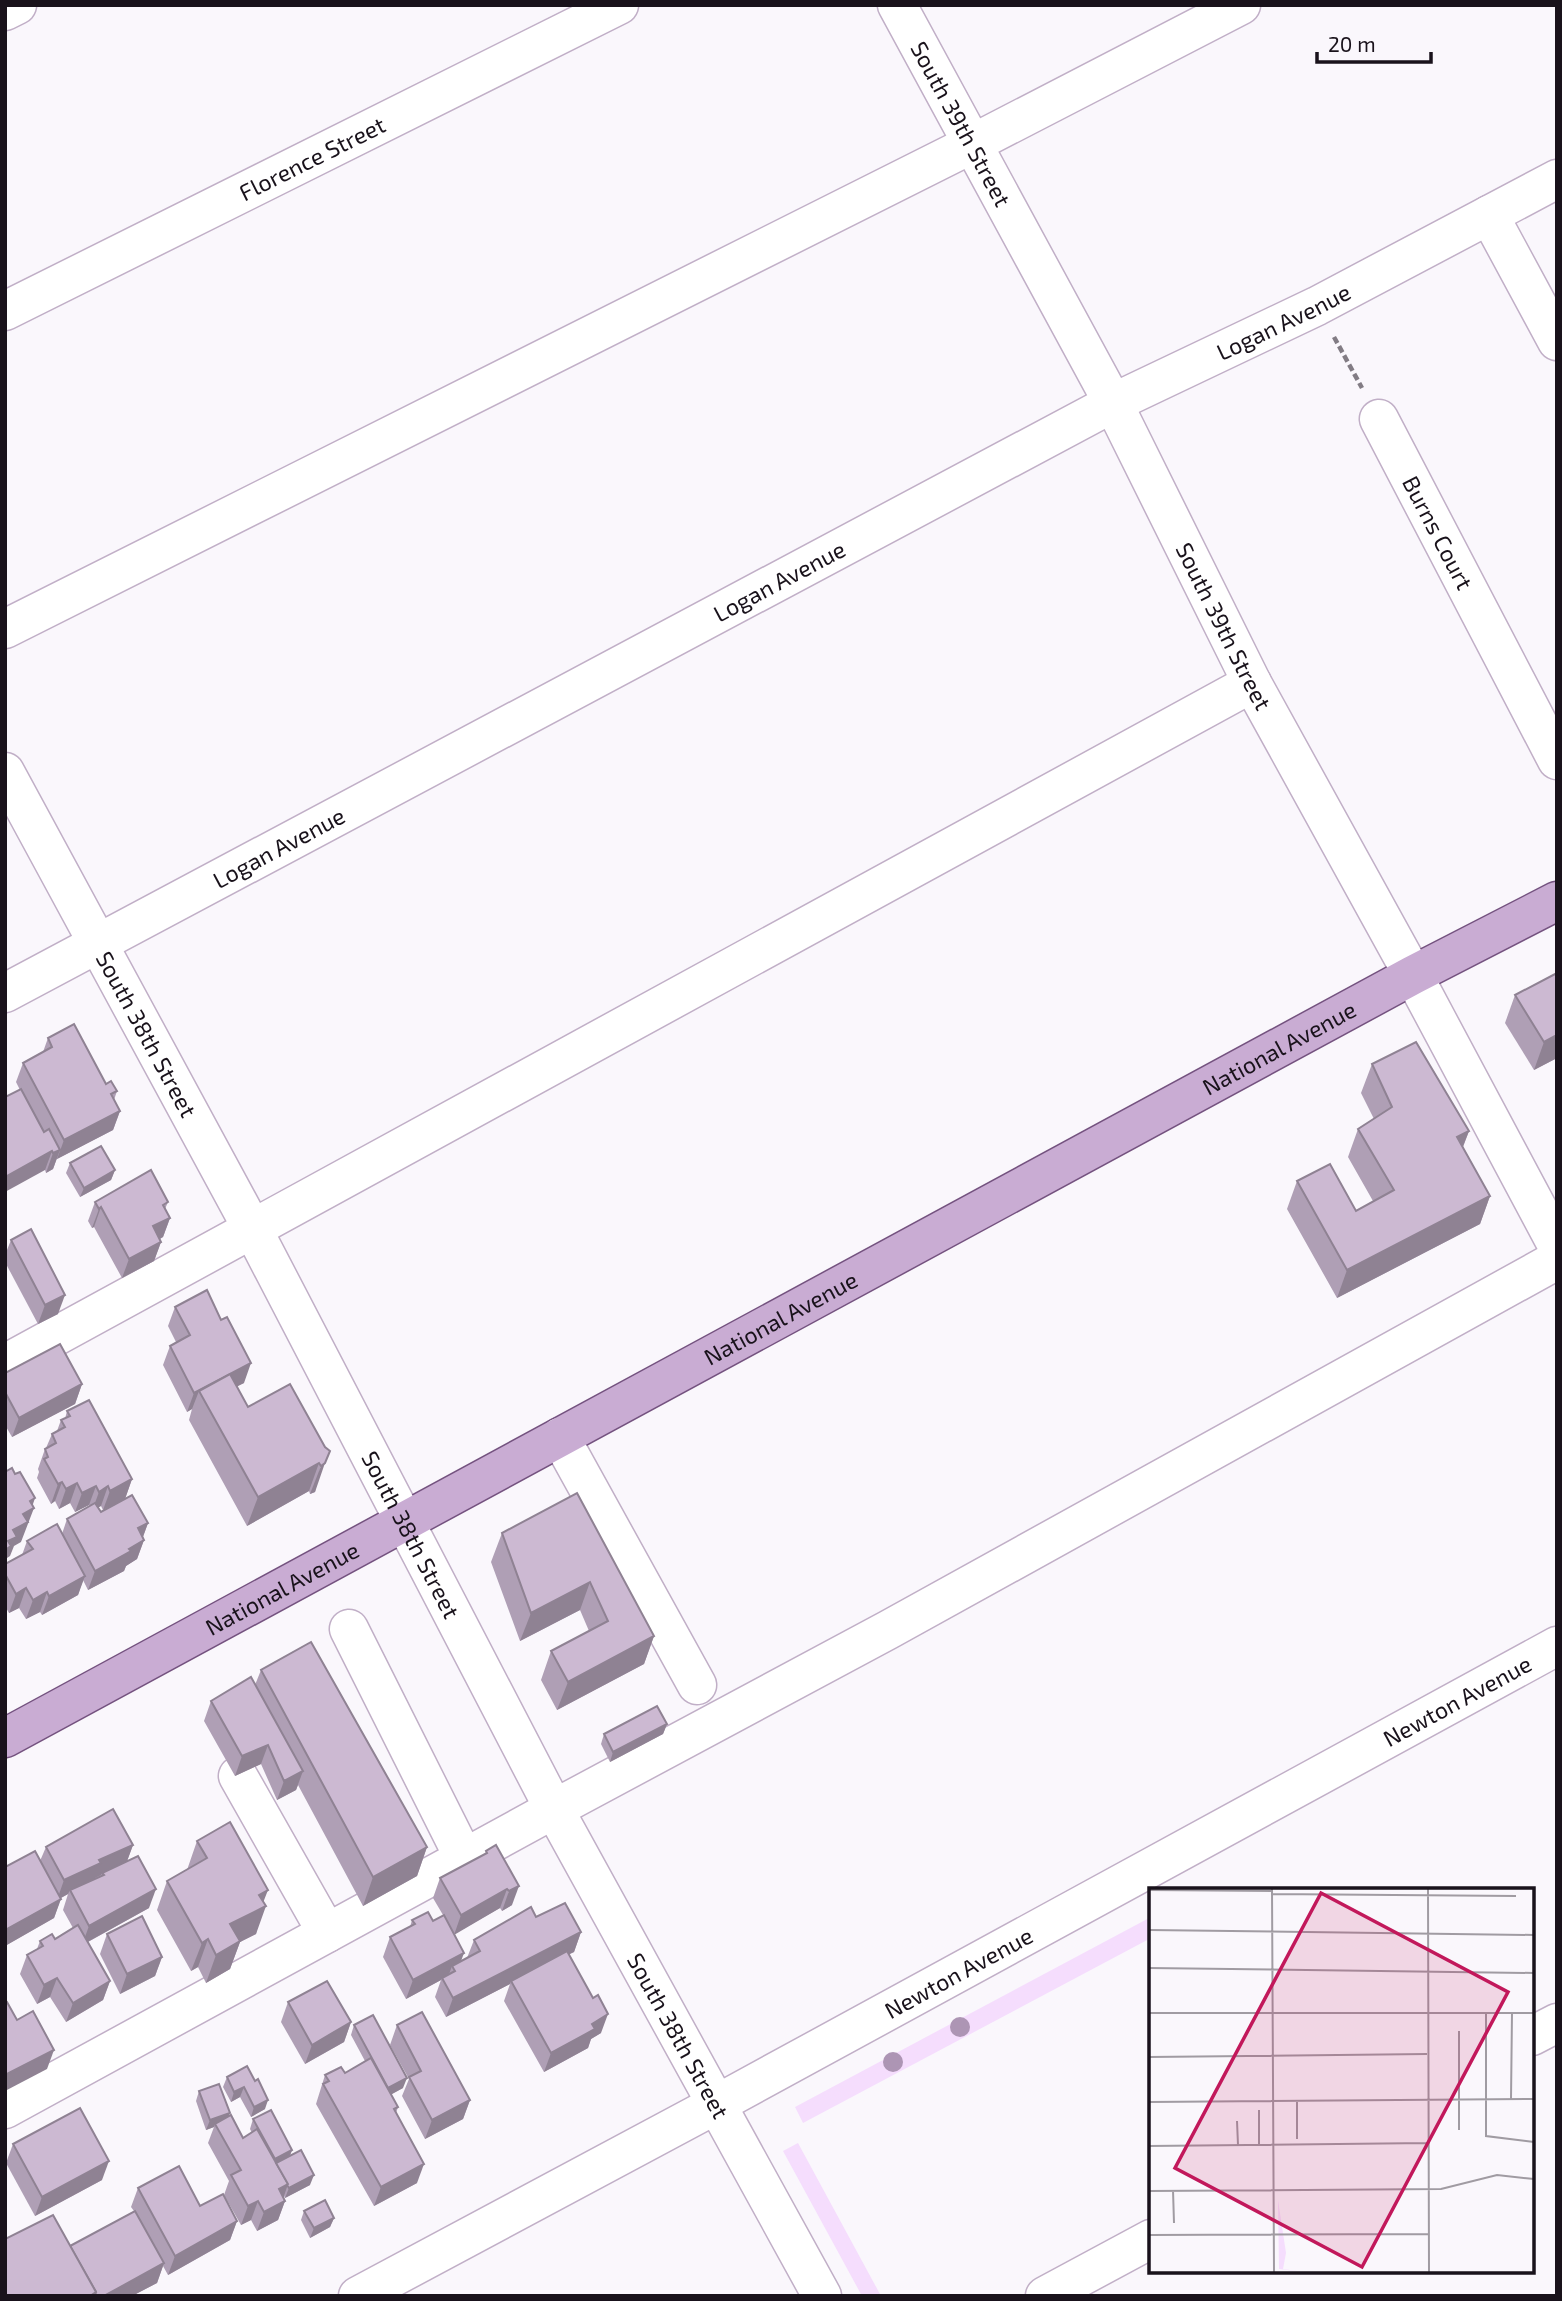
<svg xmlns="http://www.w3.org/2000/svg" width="1562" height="2301" viewBox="0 0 1562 2301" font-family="'Exo 2',sans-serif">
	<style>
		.garden { fill: #f5ddfd }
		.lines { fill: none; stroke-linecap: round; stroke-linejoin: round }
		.minor-casing { stroke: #c1afc7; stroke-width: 41 }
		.major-casing { stroke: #74527f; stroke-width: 41 }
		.path { stroke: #827c84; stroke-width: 4.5; stroke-dasharray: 7 3.5; stroke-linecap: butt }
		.minor { stroke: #fff; stroke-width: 38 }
		.major { stroke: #c9acd3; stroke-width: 38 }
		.tree { fill: #ad95b4 }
		.wall { fill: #af9fb5 }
		.shaded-wall { fill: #8f8293 }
		.building { fill: #ccb9d2; stroke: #8f8293; stroke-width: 2 }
		.labels { text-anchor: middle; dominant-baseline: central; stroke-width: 5; stroke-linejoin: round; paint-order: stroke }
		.street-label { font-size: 23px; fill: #19121b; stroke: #faf7fc }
		.inset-road { fill: none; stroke: #a09ba2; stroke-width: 2 }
		.view { fill: #c2185b; fill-opacity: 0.15; stroke: #c2185b; stroke-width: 3.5 }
		.inset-edge { fill: none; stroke: #19121b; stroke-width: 3.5 }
	</style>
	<rect width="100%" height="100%" fill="#faf7fc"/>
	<!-- garden -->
	<g class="garden">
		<path d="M1151,1917V1938L803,2123L795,2107Z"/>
		<path d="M798,2143L881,2296H862L783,2151Z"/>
	</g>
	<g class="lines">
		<!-- minor casing -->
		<g class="minor-casing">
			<g id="minor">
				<path id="s1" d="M897,5L1113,403L1252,683L1413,975L1557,1245"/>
				<path d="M5,11L17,5"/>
				<path d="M1489,215L1557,341"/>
				<path id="s2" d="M5,311L619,5"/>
				<path id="s3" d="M1379,419L1557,760"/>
				<path d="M5,629L972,144L1241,5"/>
				<path id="s4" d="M5,772L253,1230L554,1809L822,2296"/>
				<path id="s5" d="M5,993L1113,403L1317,306L1557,179"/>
				<path d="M5,1364L1252,683"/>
				<path d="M560,1437L697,1685"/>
				<path d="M349,1629L464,1858"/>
				<path d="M238,1776L327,1933"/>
				<path d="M1532,2036L1557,2023"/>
				<path d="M5,2109L554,1809L888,1630L1557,1260"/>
				<path id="s6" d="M358,2296L717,2104L1557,1646"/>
				<path d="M1045,2296L1151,2239"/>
			</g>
		</g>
		<!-- major casing -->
		<g class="major-casing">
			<g id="major">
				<path id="s7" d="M5,1738L1413,975L1557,901"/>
			</g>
		</g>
		<!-- path -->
		<path class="path" d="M1334,337L1362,388"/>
		<!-- minor -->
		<use href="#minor" class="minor"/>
		<!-- major -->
		<use href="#major" class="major"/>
	</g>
	<!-- trees -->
	<g class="tree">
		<circle cx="960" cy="2027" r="10"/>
		<circle cx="893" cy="2062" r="10"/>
	</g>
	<!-- wall -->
	<g class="wall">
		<path d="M1515,995L1557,1058L1534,1070L1505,1023Z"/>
		<path d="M48,1038L106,1084L117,1091L114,1100L120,1111L113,1130L57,1159V1158L53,1169L46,1173L20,1090L16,1082L23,1063L43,1052Z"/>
		<path d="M1372,1064L1469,1131L1463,1147L1490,1196L1480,1224L1337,1298L1287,1209L1297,1181L1356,1211L1373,1201L1348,1157L1358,1129L1374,1119L1361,1093Z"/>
		<path d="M70,1163L115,1170L111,1180L80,1197L66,1173Z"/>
		<path d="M95,1202H168L165,1209L170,1218L163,1237L160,1239L161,1242L154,1261L122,1278L94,1227L92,1228L88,1221Z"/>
		<path d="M11,1240L58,1314L38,1324L5,1262V1255Z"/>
		<path d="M175,1307L244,1383L237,1386L248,1407L325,1447L315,1492L310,1494L309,1491L247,1526L189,1420L192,1409L187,1412L163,1365L170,1346L176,1342L168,1326Z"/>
		<path d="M5,1373L82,1384L75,1404L12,1437L5,1425Z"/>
		<path d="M67,1411L132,1479L125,1499L103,1510L101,1506L98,1507L101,1512L148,1523L143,1537L144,1540L137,1559L126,1566L124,1571L88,1590L83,1580L78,1595L42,1615L40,1612L26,1619L19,1608L9,1613L5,1606V1564L22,1555L27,1541L62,1534L67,1519L90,1506L89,1505L75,1512L70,1503L59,1509L55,1501L51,1504L37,1478L39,1472L38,1469L45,1449L46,1448L52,1434L57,1431L61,1420L65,1419Z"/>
		<path d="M577,1493L654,1636L644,1664L557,1710L541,1680L551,1651L589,1631L580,1610L520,1641L491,1562L502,1533Z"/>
		<path d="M261,1670L427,1847L417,1876L363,1906L298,1785L296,1790L277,1800L261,1764L235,1776L204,1721L211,1701L255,1685Z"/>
		<path d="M667,1724L663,1734L610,1762L601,1744L604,1734Z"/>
		<path d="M197,1841L263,1902L256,1934L240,1942L230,1969L206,1983L198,1967L191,1971L157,1910L167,1881L187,1870Z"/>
		<path d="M133,1845L127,1861L149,1908L88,1942L110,1981L103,2000L66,2022L50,1997L37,2004L20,1974L27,1955L37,1949L40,1941L55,1939L73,1928L63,1910L68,1894L61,1898L54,1918L5,1946V1867L40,1861L46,1847Z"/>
		<path d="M496,1845L512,1905L502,1911L500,1908L454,1934L461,1961L467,1958L474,1940L536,1917L581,1932L574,1952L569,1954L601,2033L591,2039L588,2048L544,2072L504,2001L510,1984L446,2017L435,1997L441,1980L406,1999L383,1957L390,1937L410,1927L412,1920L433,1921L443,1915L433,1898L440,1878L486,1854V1851Z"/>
		<path d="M107,1934L162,1957L155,1976L120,1994L100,1954Z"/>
		<path d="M288,2002L351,2022L344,2042L305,2064L281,2022Z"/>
		<path d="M354,2025L403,2088L391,2094L398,2107L396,2113L417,2183L374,2206L316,2104L325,2075L345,2073L365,2061L351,2035Z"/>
		<path d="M397,2025L470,2100L463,2119L425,2139L402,2096L409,2079L390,2045Z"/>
		<path d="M247,2066L265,2109L251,2117L240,2097L231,2102L223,2087L227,2077Z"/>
		<path d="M199,2091L228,2116L243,2138L252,2133L250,2129L253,2119L292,2150L290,2156L310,2185L285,2198L284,2196L283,2198L285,2201L278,2220L257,2231L251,2220L241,2225L224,2195L229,2181L208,2143L214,2127L206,2130L196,2101Z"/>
		<path d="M13,2144L102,2180L35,2216L6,2163Z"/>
		<path d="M138,2188L200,2206L237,2221L230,2240L168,2275L163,2266L157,2283L132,2296H5L70,2246L134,2211L131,2207Z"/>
		<path d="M304,2211L334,2218L330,2227L310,2238L301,2220Z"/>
	</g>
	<!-- shaded-wall -->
	<g class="shaded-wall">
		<path d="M1557,1035V1058L1534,1070L1544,1042Z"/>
		<path d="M120,1111L113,1130L57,1159L64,1140Z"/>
		<path d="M1469,1131L1458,1159L1457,1137Z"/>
		<path d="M60,1150L53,1169L46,1173L53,1153Z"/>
		<path d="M52,1151L45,1170L5,1192V1177Z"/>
		<path d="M115,1170L111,1180L80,1197L84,1188Z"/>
		<path d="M1490,1196L1480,1224L1337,1298L1347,1270Z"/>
		<path d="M101,1207L94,1227L92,1228L99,1209Z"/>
		<path d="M170,1218L163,1237L146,1246L153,1226Z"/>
		<path d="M161,1242L154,1261L122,1278L129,1259Z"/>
		<path d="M65,1295L58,1314L38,1324L45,1305Z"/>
		<path d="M251,1363L244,1383L205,1403L199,1391L192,1409L187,1412L194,1393Z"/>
		<path d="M82,1384L75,1404L12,1437L19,1418Z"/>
		<path d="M319,1463L309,1491L247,1526L258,1497Z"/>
		<path d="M325,1463L315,1492L310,1494L321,1466Z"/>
		<path d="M132,1479L125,1499L103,1510L110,1491Z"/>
		<path d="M62,1482L55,1501L51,1504L58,1484Z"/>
		<path d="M77,1483L70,1503L59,1509L66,1489Z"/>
		<path d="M96,1486L89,1505L75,1512L82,1493Z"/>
		<path d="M108,1486L101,1506L92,1511L99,1492Z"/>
		<path d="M35,1498L31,1510L34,1508L21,1542L14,1546L10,1556L7,1558L5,1562V1549L13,1530L30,1501Z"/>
		<path d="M148,1523L141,1542L144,1540L137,1559L126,1566L124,1571L88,1590L95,1571L138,1528Z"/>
		<path d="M85,1576L78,1595L42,1615L49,1596Z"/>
		<path d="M590,1582L580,1610L520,1641L531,1613Z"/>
		<path d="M26,1588L19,1608L9,1613L16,1594Z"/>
		<path d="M47,1592L40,1612L26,1619L33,1600Z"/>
		<path d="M654,1636L644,1664L557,1710L568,1682Z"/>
		<path d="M667,1724L663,1734L610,1762L613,1752Z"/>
		<path d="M268,1745L261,1764L235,1776L242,1756Z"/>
		<path d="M303,1771L296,1790L277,1800L284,1781Z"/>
		<path d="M133,1845L126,1864L102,1873L101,1875L95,1878L94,1882L70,1890L68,1894L57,1900L64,1880L99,1860Z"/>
		<path d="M427,1847L417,1876L363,1906L373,1877Z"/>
		<path d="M519,1886L512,1905L502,1911L509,1891Z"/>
		<path d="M156,1889L149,1908L82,1945L89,1926Z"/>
		<path d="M507,1889L500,1908L454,1935L461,1915Z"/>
		<path d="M268,1890L261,1908L266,1906L256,1934L240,1942L230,1969L206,1983L216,1955L230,1924L259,1895Z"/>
		<path d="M61,1899L54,1918L5,1946V1930Z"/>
		<path d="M581,1932L574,1952L512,1983L511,1981L510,1984L446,2017L453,1998Z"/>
		<path d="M208,1939L198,1967L191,1971L202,1943Z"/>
		<path d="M464,1953L457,1972L455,1971L452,1966L448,1977L442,1978L441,1980L406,1999L413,1980Z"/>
		<path d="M162,1957L155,1976L120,1994L127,1974Z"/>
		<path d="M57,1978L50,1997L37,2004L44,1985Z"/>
		<path d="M110,1981L103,2000L66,2022L73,2003Z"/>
		<path d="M608,2014L601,2033L591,2039L588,2048L544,2072L551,2053L592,2024Z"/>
		<path d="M351,2022L344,2042L305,2064L312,2045Z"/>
		<path d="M54,2050L47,2069L5,2091V2075Z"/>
		<path d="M407,2078L403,2088L385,2098L388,2088Z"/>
		<path d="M244,2087L240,2097L231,2102L234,2092Z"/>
		<path d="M268,2100L265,2109L251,2117L254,2107Z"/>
		<path d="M470,2100L463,2119L425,2139L432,2120Z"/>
		<path d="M230,2113L226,2123L215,2124L214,2127L206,2130L210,2120Z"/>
		<path d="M292,2150L288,2160L277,2166L275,2159Z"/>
		<path d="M109,2161L102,2180L35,2216L42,2197Z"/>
		<path d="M424,2164L417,2183L374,2206L381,2187Z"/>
		<path d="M314,2175L310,2185L285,2198L289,2188Z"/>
		<path d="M288,2184L282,2202L285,2201L278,2220L257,2231L264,2212L279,2189Z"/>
		<path d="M258,2201L251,2220L241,2225L248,2206Z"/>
		<path d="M334,2218L330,2227L310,2238L314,2228Z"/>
		<path d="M237,2221L230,2240L168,2275L175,2256Z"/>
		<path d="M164,2263L157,2283L132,2296H104Z"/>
	</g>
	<!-- building -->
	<g class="building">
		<path d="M1557,973V1035L1544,1042L1515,995Z"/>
		<path d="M74,1024L106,1084L111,1081L117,1091L111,1094L120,1111L64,1140L23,1063L52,1047L48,1038Z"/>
		<path d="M1416,1042L1469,1131L1457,1137L1490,1196L1347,1270L1297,1181L1330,1164L1356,1211L1394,1190L1358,1129L1392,1107L1372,1064Z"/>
		<path d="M21,1089L44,1132L49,1129L60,1150L53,1153L52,1151L5,1177V1097Z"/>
		<path d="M101,1146L115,1170L84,1188L70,1163Z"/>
		<path d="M151,1170L168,1202L163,1205L170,1218L153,1226L161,1242L129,1259L101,1207L99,1209L95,1202Z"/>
		<path d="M31,1229L65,1295L45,1305L11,1240Z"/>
		<path d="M207,1290L221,1320L227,1317L251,1363L194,1393L170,1346L190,1335L175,1307Z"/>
		<path d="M60,1344L82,1384L19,1418L5,1392V1373Z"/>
		<path d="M230,1374L248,1407L290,1384L325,1447L330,1451L325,1463L321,1466L319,1463L258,1497L199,1391Z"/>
		<path d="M89,1400L132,1479L110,1491L108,1486L99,1492L96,1486L82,1493L77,1483L66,1489L62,1482L58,1484L44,1459L48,1457L45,1449L56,1443L52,1434L65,1427L61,1420L70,1416L67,1411Z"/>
		<path d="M12,1468L15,1474L20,1472L35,1498L30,1501L34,1508L23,1514L28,1522L13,1530L17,1537L8,1541L11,1546L5,1550V1472Z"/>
		<path d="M577,1493L654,1636L568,1682L551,1651L608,1621L590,1582L531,1613L502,1533Z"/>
		<path d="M132,1495L148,1523L138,1528L144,1540L129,1549L131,1551L95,1571L67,1519L95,1503L101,1512Z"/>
		<path d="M57,1524L85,1576L49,1596L47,1592L33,1600L26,1588L16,1594L5,1574V1564L33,1549L27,1541Z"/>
		<path d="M311,1642L427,1847L373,1877L261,1670Z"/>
		<path d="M251,1677L303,1771L284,1781L268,1745L242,1756L211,1701Z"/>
		<path d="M657,1706L667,1724L613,1752L604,1734Z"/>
		<path d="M113,1809L133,1845L99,1860L101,1863L64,1880L46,1847Z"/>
		<path d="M230,1822L268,1890L259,1895L266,1906L230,1924L240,1941L216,1955L208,1939L202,1943L167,1881L207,1858L197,1841Z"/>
		<path d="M496,1845L519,1886L509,1891L507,1889L461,1915L440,1878L487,1853L486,1851Z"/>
		<path d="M35,1851L61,1899L5,1930V1867Z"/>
		<path d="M138,1856L156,1889L89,1926L70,1890L104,1875L102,1873Z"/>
		<path d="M565,1903L581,1932L453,1998L442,1978L455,1971L452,1966L480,1951L474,1940L531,1907L536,1917Z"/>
		<path d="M428,1912L433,1921L444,1915L464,1953L413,1980L390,1937L415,1924L412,1920Z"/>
		<path d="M142,1916L162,1957L127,1974L107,1934Z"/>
		<path d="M78,1925L110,1981L73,2003L57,1978L44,1985L27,1955L43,1946L40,1941L52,1934L55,1939Z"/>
		<path d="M567,1951L593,1998L598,1995L608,2014L592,2024L595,2029L551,2053L511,1981Z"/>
		<path d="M327,1981L351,2022L312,2045L288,2002Z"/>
		<path d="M7,2002L17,2020L33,2011L54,2050L5,2075V2003Z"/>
		<path d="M422,2012L470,2100L432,2120L409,2077L421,2071L397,2025Z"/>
		<path d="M373,2015L407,2078L388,2088L354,2025Z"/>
		<path d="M371,2058L398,2107L394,2109L424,2164L381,2187L323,2084L329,2081L325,2075L341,2067L345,2073Z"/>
		<path d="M247,2066L255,2081L258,2079L268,2100L254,2107L244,2087L234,2092L227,2077Z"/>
		<path d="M219,2084L230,2113L210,2120L199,2091Z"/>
		<path d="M80,2108L109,2161L42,2197L13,2144Z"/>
		<path d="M271,2110L292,2150L275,2159L253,2119Z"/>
		<path d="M231,2115L243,2138L257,2129L288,2184L279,2189L285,2201L264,2212L258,2201L248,2206L231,2175L241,2170L215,2124Z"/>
		<path d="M301,2150L314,2175L289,2188L287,2185L288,2184L276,2163Z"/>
		<path d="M179,2166L200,2206L223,2194L237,2221L175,2256L138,2188Z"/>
		<path d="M325,2200L334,2218L314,2228L304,2211Z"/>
		<path d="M135,2211L164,2263L104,2296H95L96,2292L70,2246Z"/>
		<path d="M53,2215L96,2292L90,2296H5V2239Z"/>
	</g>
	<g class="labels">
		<!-- street labels -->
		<g class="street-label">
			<text stroke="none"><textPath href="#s1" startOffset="135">South 39th Street</textPath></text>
			<text stroke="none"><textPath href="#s2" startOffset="343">Florence Street</textPath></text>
			<text stroke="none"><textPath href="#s5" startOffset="1444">Logan Avenue</textPath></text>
			<text stroke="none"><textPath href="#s3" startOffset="128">Burns Court</textPath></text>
			<text stroke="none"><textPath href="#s5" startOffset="877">Logan Avenue</textPath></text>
			<text stroke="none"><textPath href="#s1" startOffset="702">South 39th Street</textPath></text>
			<text stroke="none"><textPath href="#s5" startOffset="310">Logan Avenue</textPath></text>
			<text stroke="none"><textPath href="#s4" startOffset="298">South 38th Street</textPath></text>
			<text stroke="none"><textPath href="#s7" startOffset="1449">National Avenue</textPath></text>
			<text stroke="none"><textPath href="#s7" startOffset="882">National Avenue</textPath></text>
			<text stroke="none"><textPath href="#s4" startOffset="864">South 38th Street</textPath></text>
			<text stroke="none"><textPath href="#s7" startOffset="315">National Avenue</textPath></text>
			<text stroke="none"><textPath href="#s6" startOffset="1250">Newton Avenue</textPath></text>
			<text stroke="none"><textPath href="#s6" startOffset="682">Newton Avenue</textPath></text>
			<text stroke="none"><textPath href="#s4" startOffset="1432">South 38th Street</textPath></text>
		</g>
	</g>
	<!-- overview -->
	<g transform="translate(1149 1888)">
		<rect width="385" height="385" fill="#faf7fc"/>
		<path d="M129,312L137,365L134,381L155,384L130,381Z" fill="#f5ddfd"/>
		<path class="inset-road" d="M123,1L125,384M279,1L280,384M0,2L123,3M123,6L367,8M0,42L385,47M0,80L385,85M0,125H385M337,125V248L385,254M0,169L278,166M362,211L363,125M148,212V251M0,214L385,211M88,233L89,257M310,242V143M110,257V222M0,258L279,255M24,302L25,335M0,303L292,301L348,287L385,291M0,347L280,346"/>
		<path class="view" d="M172,5L359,104L213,379L26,280Z"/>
		<rect width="385" height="385" class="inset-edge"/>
	</g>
	<!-- border -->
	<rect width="1562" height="2301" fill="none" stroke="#19121b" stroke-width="14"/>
	<!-- scale -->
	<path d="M1317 52v10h114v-10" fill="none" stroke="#19121b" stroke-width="3.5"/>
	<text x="1328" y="52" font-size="21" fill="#19121b" stroke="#faf7fc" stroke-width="5" paint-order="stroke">20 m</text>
</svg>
